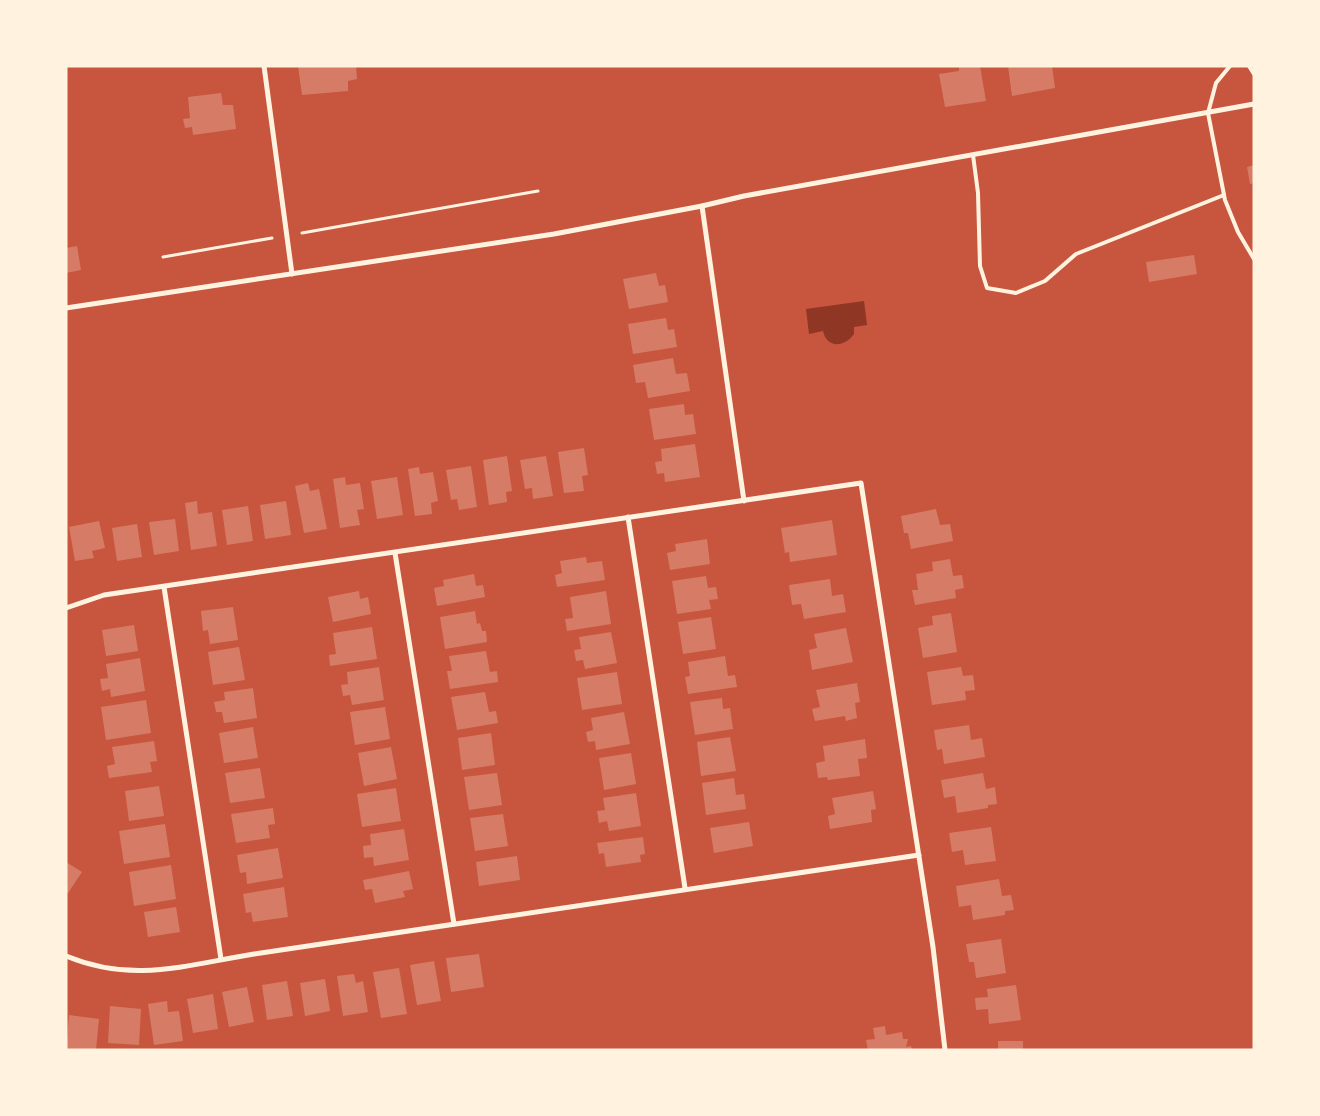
<svg xmlns="http://www.w3.org/2000/svg" width="1320" height="1116" viewBox="0 0 1320 1116" font-family="Roboto,sans-serif">
	<style>
		.water { fill: #8f3625 }
		.building { fill: #d67c66 }
		.lines { fill: none; stroke-linecap: round; stroke-linejoin: round }
		.path { stroke: #fff3e0; stroke-width: 3 }
		.service { stroke: #fff3e0; stroke-width: 4 }
		.minor { stroke: #fff3e0; stroke-width: 5 }
	</style>
	<rect width="100%" height="100%" fill="#c8553d"/>
	<!-- water -->
	<path class="water" d="M864,301L867,325L854,327V334C845,347 827,349 823,331L809,334L806,309Z"/>
	<!-- building -->
	<g class="building">
		<path d="M298,66H356L357,79L348,81V91L302,95Z"/>
		<path d="M959,66H980L986,101L945,107L939,74L959,71Z"/>
		<path d="M1008,66H1052L1055,88L1012,96Z"/>
		<path d="M221,93L223,105H233L236,129L193,135L192,127L185,128L183,119L190,118L188,97Z"/>
		<path d="M1254,165V183L1250,184L1247,167Z"/>
		<path d="M77,246L81,270L66,273V248Z"/>
		<path d="M1194,255L1197,274L1149,282L1146,262Z"/>
		<path d="M656,273L659,286L665,285L668,302L629,309L623,279Z"/>
		<path d="M666,318L668,330L674,329L677,347L633,354L628,324Z"/>
		<path d="M673,358L676,374L687,373L690,391L648,398L645,382L636,383L633,365Z"/>
		<path d="M684,404L685,415L693,414L696,434L654,440L649,409Z"/>
		<path d="M695,444L700,477L665,482L664,473L657,474L655,462L662,461L661,449Z"/>
		<path d="M584,448L588,475L582,476L584,491L564,493L558,452Z"/>
		<path d="M507,456L512,491L506,492L507,502L489,505L483,460Z"/>
		<path d="M546,456L553,496L533,499L532,488L525,489L520,460Z"/>
		<path d="M471,466L477,507L459,510L457,499L451,500L446,470Z"/>
		<path d="M419,467L420,474L433,472L438,501L431,503L432,514L415,516L408,469Z"/>
		<path d="M345,477L346,485L360,483L364,509L357,510L360,525L340,528L333,479Z"/>
		<path d="M397,477L403,515L377,519L371,481Z"/>
		<path d="M308,483L310,491L319,489L327,529L304,533L295,486Z"/>
		<path d="M197,501L198,514L212,512L217,546L191,550L185,503Z"/>
		<path d="M286,501L291,535L265,539L260,505Z"/>
		<path d="M248,506L253,541L227,545L222,510Z"/>
		<path d="M936,509L940,525L950,524L953,541L911,549L908,533H904L901,516Z"/>
		<path d="M175,519L179,551L154,555L149,522Z"/>
		<path d="M832,520L837,555L790,562L789,552L785,553L781,528Z"/>
		<path d="M99,521L105,548L92,551L94,558L75,561L69,527Z"/>
		<path d="M137,524L142,557L117,561L112,528Z"/>
		<path d="M707,539L710,564L670,570L667,553L676,551L675,544Z"/>
		<path d="M586,557L587,563L602,561L605,580L557,587L555,575L562,573L560,561Z"/>
		<path d="M950,559L953,576L962,575L964,588L955,590L956,598L915,605L912,590H918L916,574L933,571L932,562Z"/>
		<path d="M474,574L476,586L483,585L485,597L437,606L434,588L444,586L443,580Z"/>
		<path d="M706,576L708,588L716,587L718,599L709,600L711,609L677,614L672,581Z"/>
		<path d="M830,579L832,596L843,594L846,612L804,619L801,604L792,605L789,585Z"/>
		<path d="M359,591L360,599L368,597L371,614L333,622L328,597Z"/>
		<path d="M606,591L611,624L567,631L565,619L573,618L570,597Z"/>
		<path d="M233,607L238,640L210,644L208,630L203,631L201,611Z"/>
		<path d="M475,611L477,624L480,623L482,631H486L487,642L445,649L440,617Z"/>
		<path d="M951,613L957,652L923,658L918,628L933,625L932,616Z"/>
		<path d="M711,617L716,649L683,654L678,622Z"/>
		<path d="M134,625L138,651L106,656L102,630Z"/>
		<path d="M372,627L377,659L330,666L329,655L336,654L333,633Z"/>
		<path d="M846,628L853,662L812,670L809,650L817,648L814,634Z"/>
		<path d="M611,632L617,663L585,669L583,660L576,661L574,650L581,649L579,637Z"/>
		<path d="M239,647L245,680L213,685L208,652Z"/>
		<path d="M486,651L490,672L497,671L498,682L450,689L447,671H452L449,656Z"/>
		<path d="M725,656L728,676L735,675L737,687L688,694L685,677L690,676L688,662Z"/>
		<path d="M140,658L145,691L111,697L110,689L102,691L100,679L108,678L106,664Z"/>
		<path d="M379,667L384,700L352,705L350,695L343,696L341,685L348,684L347,672Z"/>
		<path d="M961,667L963,676L973,675L975,690L965,691L966,700L932,705L927,672Z"/>
		<path d="M617,672L622,704L582,710L577,678Z"/>
		<path d="M857,683L860,702L855,703L857,718L846,721L845,716L815,721L812,709L820,707L816,690Z"/>
		<path d="M253,688L257,718L224,723L222,712H216L214,702L225,700L224,692Z"/>
		<path d="M485,692L489,712L496,711L498,723L457,730L451,697Z"/>
		<path d="M722,698L723,709L730,708L733,729L695,735L690,702Z"/>
		<path d="M146,700L151,733L106,740L101,707Z"/>
		<path d="M385,707L390,739L355,745L350,712Z"/>
		<path d="M624,712L630,744L596,750L595,741L588,742L586,732L593,730L591,718Z"/>
		<path d="M969,725L971,740L982,738L985,757L944,764L942,749L937,750L934,730Z"/>
		<path d="M253,727L258,758L224,763L219,733Z"/>
		<path d="M491,733L495,765L462,770L458,738Z"/>
		<path d="M730,737L736,771L701,776L697,742Z"/>
		<path d="M865,739L867,758L858,759L860,776L828,780L827,777L818,778L816,763L825,761L823,746Z"/>
		<path d="M154,741L157,761L150,762L152,772L109,778L107,766L115,764L112,747Z"/>
		<path d="M391,747L397,779L364,786L358,753Z"/>
		<path d="M631,753L636,784L604,790L599,758Z"/>
		<path d="M260,768L265,798L230,803L225,773Z"/>
		<path d="M497,773L502,805L469,810L464,777Z"/>
		<path d="M983,773L986,789L995,787L997,804L988,805V808L957,813L955,796L944,798L941,780Z"/>
		<path d="M734,778L736,795L744,794L746,809L706,815L702,783Z"/>
		<path d="M159,786L164,816L129,821L125,791Z"/>
		<path d="M396,788L401,821L362,827L357,794Z"/>
		<path d="M873,791L876,809L871,810L872,822L830,829L828,816L835,814L832,798Z"/>
		<path d="M636,793L641,826L609,831L607,821L599,823L597,811L605,810L603,798Z"/>
		<path d="M273,808L275,824L268,825L270,838L236,843L231,814Z"/>
		<path d="M503,814L508,846L475,851L470,818Z"/>
		<path d="M749,822L753,846L714,853L710,828Z"/>
		<path d="M165,824L170,857L124,864L119,831Z"/>
		<path d="M991,827L996,861L965,865L963,850L952,852L949,833Z"/>
		<path d="M404,829L409,860L374,866L373,857L364,858L363,846L371,845L370,834Z"/>
		<path d="M643,837L645,854L640,855L641,862L606,867L604,853L599,854L597,843Z"/>
		<path d="M278,848L283,878L247,884L246,872L240,873L237,855Z"/>
		<path d="M517,856L520,880L479,886L476,862Z"/>
		<path d="M66,862L82,872L66,896Z"/>
		<path d="M171,865L176,899L134,906L129,872Z"/>
		<path d="M409,871L413,889L403,891L405,897L375,903L372,889L365,890L363,880Z"/>
		<path d="M999,879L1002,896L1011,895L1014,910L1005,911V915L973,920L971,905L959,907L956,886Z"/>
		<path d="M284,887L288,917L253,922L251,912L246,913L243,894Z"/>
		<path d="M176,907L180,932L148,937L144,912Z"/>
		<path d="M1001,939L1006,973L976,978L974,962H969L966,944Z"/>
		<path d="M479,954L484,987L451,992L446,958Z"/>
		<path d="M434,961L441,1001L417,1005L410,965Z"/>
		<path d="M399,968L407,1014L381,1018L373,972Z"/>
		<path d="M354,974L356,983L363,981L368,1012L343,1016L337,976Z"/>
		<path d="M325,979L330,1011L305,1016L300,983Z"/>
		<path d="M287,981L293,1016L267,1020L262,985Z"/>
		<path d="M1016,985L1021,1020L989,1024L988,1009L976,1010L975,998L988,997L987,989Z"/>
		<path d="M247,987L254,1022L229,1027L222,992Z"/>
		<path d="M213,994L218,1029L193,1033L187,999Z"/>
		<path d="M167,1001L168,1012L179,1011L183,1041L154,1045L148,1004Z"/>
		<path d="M110,1006L141,1009L139,1045L108,1043Z"/>
		<path d="M69,1015L99,1019L96,1050H66Z"/>
		<path d="M885,1026L886,1035L902,1032L903,1039H908L906,1047L911,1046L912,1050H868L866,1040L875,1039L873,1028Z"/>
		<rect x="998" y="1041" width="25" height="9"/>
	</g>
	<g class="lines">
		<!-- path -->
		<g class="path">
			<path d="M302,233L538,191"/>
			<path d="M163,257L272,238"/>
		</g>
		<!-- service -->
		<g class="service">
			<path d="M1230,66L1216,83L1208,113L1225,200L1238,232L1254,259"/>
			<path d="M1249,66L1254,74"/>
			<path d="M973,155L978,193L980,266L987,288L1016,293L1045,281L1076,254L1224,195"/>
		</g>
		<!-- minor -->
		<g class="minor">
			<path d="M264,66L292,274"/>
			<path d="M702,206L744,501"/>
			<path d="M66,308L554,234L702,206L744,196L1254,104"/>
			<path d="M628,517L685,888"/>
			<path d="M395,553L454,924"/>
			<path d="M164,587L221,959"/>
			<path d="M66,608L104,595L861,483L933,947L945,1050"/>
			<path d="M66,956C134,984 185,965 254,954L919,855"/>
		</g>
	</g>
	<!-- border -->
	<rect width="1320" height="1116" fill="none" stroke="#fff3e0" stroke-width="135"/>
</svg>
